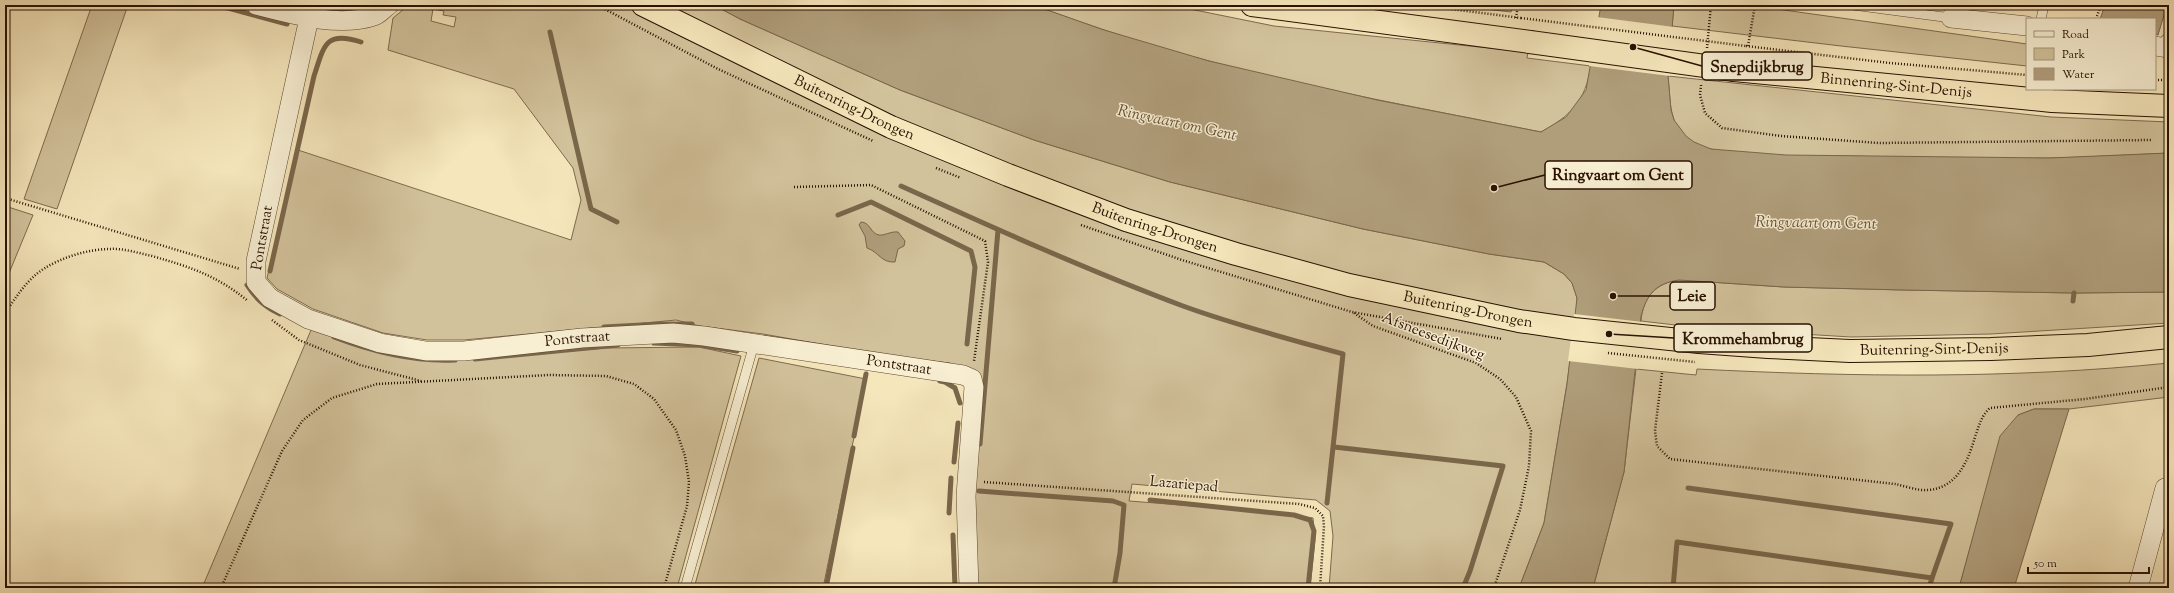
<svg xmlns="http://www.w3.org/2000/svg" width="2174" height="593" viewBox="0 0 2174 593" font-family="'Sorts Mill Goudy',serif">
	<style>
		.green { fill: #d2c29b; stroke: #7e6a4e; fill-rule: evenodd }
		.water { fill: #b09e7b; stroke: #7a664a }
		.pier { fill: #f5e6bb }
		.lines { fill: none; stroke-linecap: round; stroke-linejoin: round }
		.stream { stroke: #7a664a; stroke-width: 5 }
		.service-casing { stroke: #5c462f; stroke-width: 10 }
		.minor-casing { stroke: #5c462f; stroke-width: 20 }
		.trunk-casing { stroke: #291100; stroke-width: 24 }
		.path { stroke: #291100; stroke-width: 2.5; stroke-dasharray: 1 2; stroke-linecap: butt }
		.service { stroke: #f8efd3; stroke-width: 9 }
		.minor { stroke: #f8efd3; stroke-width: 19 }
		.trunk { stroke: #f5e6bb; stroke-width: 22 }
		.trunk-bridge-casing { stroke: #291100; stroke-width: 24; stroke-linecap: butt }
		.path-bridge { stroke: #291100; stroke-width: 2.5; stroke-dasharray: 1 2; stroke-linecap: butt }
		.trunk-bridge { stroke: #f5e6bb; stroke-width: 22 }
		.labels { text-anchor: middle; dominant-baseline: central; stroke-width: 3; stroke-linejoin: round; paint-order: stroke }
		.street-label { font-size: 15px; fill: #291100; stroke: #f8efd3 }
		.water-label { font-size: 16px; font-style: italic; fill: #665037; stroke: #f8efd3 }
		.leader { fill: none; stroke: #291100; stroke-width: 1.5 }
		.callout-dot { fill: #291100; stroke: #f8efd3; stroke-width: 1.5 }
		.callout { fill: #f8efd3; stroke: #291100; stroke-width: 1.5 }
		.callout-label { font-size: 16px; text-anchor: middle; font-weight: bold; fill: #291100 }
	</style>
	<rect width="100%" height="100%" fill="#f5e6bb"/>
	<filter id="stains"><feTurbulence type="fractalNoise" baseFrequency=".005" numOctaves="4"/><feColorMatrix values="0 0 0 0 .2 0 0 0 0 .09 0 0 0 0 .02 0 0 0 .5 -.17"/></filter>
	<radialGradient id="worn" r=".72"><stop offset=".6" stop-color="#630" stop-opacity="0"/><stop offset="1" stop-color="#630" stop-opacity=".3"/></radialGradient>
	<!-- green -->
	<g class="green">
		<path d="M92,5H128L57,209L24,199Z"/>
		<path d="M289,5H375C359,18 309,9 289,5Z"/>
		<path d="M409,5H714L740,19L900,90L1034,140L1170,182L1363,229L1489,254L1544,262L1564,274L1572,283L1577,298V309L1567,384L1544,523L1519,588H1329L1333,536L1330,511L1316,500L1132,484L1129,501L1272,512L1313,518L1315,539L1310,588H977L974,512L979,380L950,363L894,357L763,334L700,326L676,320L464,340H427L383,333L313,309L277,289L267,278L298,150L571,240L581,200L573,168L514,89L388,50L393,18ZM433,9L444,11L443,15L456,17L454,27L431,21Z"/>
		<path d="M1033,5H1170L1274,26L1528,52L1527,58L1591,66C1585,101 1572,115 1541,132C1430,110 1319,90 1209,61C1149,46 1091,26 1033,5Z"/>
		<path d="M1449,5H1513L1511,12Z"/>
		<path d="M1674,5H1748L2027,44V66L1841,46L1672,26Z"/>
		<path d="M1668,76L2051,117L2169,122V153C2130,155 2091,157 2051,158C1981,160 1910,157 1840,156C1808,156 1719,158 1694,143C1667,127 1671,101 1668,76Z"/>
		<path d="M5,206L33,215L5,283Z"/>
		<path d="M1679,280L1784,287L1904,290L2074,293L2169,292V323L1991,334L1851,337L1701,328L1641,321C1643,297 1656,283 1679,280Z"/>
		<path d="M311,330L381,352L451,361L606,348L699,347L741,356L677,588H202Z"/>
		<path d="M759,358L866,379L823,588H694Z"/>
		<path d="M2169,363V397L2069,409H2034L2018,415L1981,510L1959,588H1593L1624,472L1636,369L1696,375L1697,369C1855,377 2012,379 2169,363Z"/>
	</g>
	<!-- water -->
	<g class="water">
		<path d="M714,5H1033L1104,30L1209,61L1377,100L1541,132L1566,117L1586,90L1601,5H1674L1668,76L1671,110L1674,120L1686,136L1694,142L1711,149L1786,155L2050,158L2169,153V292L2074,293L1904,290L1784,287L1679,280C1656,283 1647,294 1641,316L1624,472L1593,588H1519L1544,523L1567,384L1577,298L1572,283L1564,274L1544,262L1489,254L1363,229L1170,182L1034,140L900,90L740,19Z"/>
		<path d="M2105,5H2167L2158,35L2155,34V19H2100Z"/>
		<path d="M861,222C870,222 871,234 879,235C884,236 891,231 898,232L905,241L904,246L898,249L895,262C881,263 879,252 867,248L865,236L859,225Z"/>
		<path d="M2034,409H2069L2014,588H1959L2000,436L2018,415Z"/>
	</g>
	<!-- pier -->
	<g class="pier">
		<path d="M1597,17L1674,27L1670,76L1589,66Z"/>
		<path d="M1574,314L1643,322L1638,369L1568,361Z"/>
	</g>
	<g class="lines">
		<!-- stream -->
		<g class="stream">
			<path d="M217,5L287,24"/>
			<path d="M301,5C318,8 353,13 369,5"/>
			<path d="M550,32L591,209L617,222"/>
			<path d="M901,186C994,228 1087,270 1183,306C1235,325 1289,339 1343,354L1327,503"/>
			<path d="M838,215L871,202L971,251L975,267L967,344"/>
			<path d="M270,271L314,76C324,46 325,30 361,42"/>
			<path d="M247,285C256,299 265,307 280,314"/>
			<path d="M2073,301L2074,293"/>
			<path d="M604,327L661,324H692"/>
			<path d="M334,337C373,352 413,362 455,360"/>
			<path d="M654,343L699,345L737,351"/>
			<path d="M475,359L618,345"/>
			<path d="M940,381L945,382L955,388L960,403"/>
			<path d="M854,436L866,374"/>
			<path d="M980,444L998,230"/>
			<path d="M1334,447L1503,466L1470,571L1463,588"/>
			<path d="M954,462L958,423"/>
			<path d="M1688,488L1951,524L1932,578"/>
			<path d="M979,491L1113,501L1124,505L1120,553L1114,588"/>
			<path d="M1150,500L1294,515L1310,520L1314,531L1308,588"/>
			<path d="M949,513L951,478"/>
			<path d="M953,535L955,588"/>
			<path d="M826,588L853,448"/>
			<path d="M1673,588L1677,542L1932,578L1929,588"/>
		</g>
		<!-- service casing -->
		<g class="service-casing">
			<g id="service">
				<path d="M1853,5L1951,18L1952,5"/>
				<path d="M2041,19L2044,5"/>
				<path d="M685,588L754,344"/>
			</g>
		</g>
		<!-- minor casing -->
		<g class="minor-casing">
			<g id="minor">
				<path d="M256,5C291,14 339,28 374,16C379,15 384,8 389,5"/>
				<path id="s1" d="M309,18L256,261V282L270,298L308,319L380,343L426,351H464L582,338L673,333L704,336L963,375L972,379L974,387L966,496L969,588"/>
				<path d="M1951,18L2027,26"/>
				<path d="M2155,46L2167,48L2169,43"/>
				<path d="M2138,588L2165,488H2169"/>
			</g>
		</g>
		<!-- trunk casing -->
		<g class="trunk-casing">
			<g id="trunk">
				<path id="s2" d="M643,5L891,127L1008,175L1126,220L1236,254L1349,285L1519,321L1574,329L1699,342L1768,347L1850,351L1991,349L2088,345L2169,337"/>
				<path d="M1252,5L1530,42"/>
				<path id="s3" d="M1734,70L2052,101L2169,106"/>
			</g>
		</g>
		<!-- path -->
		<g class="path">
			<path d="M597,5L718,69L873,141"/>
			<path d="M1419,5L1521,18"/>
			<path d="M1516,18L1518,5"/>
			<path d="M2096,19L2101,5"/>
			<path d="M1746,46L1890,63L2027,75"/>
			<path d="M1748,46L1755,5"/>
			<path d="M1707,48L1711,5"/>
			<path d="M2155,80H2169"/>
			<path d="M1701,85L1700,95L1705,113L1722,128L1781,136L1879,143L2151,140"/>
			<path d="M936,168L961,178"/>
			<path d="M794,187L871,185L985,241L988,262L974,361"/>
			<path d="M5,198L240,269"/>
			<path d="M1081,225L1182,260L1352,312L1502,339"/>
			<path d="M5,313C17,296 27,279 45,268C63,257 89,249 110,249C123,248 138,253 152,256C190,267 216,275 248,301"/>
			<path d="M1354,313L1373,326L1476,363L1500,379L1516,397L1531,431L1529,466L1520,510L1494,588"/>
			<path d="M272,320L299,340L360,365L421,381"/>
			<path d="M1608,353L1695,362"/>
			<path d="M1662,373L1655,431L1657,446L1670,459L1895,484C1905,486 1918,491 1928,490C1957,488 1968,461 1975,437C1979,426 1981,416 1990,408L2085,399L2169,387"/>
			<path d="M984,482L1299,504L1315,508L1323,516L1324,526L1320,588"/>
			<path d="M221,588L282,451L303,420L332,398L377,384L549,375L606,376L634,384L654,399L676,430L685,456L689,482L687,506L664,588"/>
		</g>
		<!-- service -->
		<use href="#service" class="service"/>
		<!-- minor -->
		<use href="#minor" class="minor"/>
		<!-- trunk -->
		<use href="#trunk" class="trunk"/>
		<!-- trunk-bridge casing -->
		<g class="trunk-bridge-casing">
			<path id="trunk-bridge" d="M1530,42L1734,70"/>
		</g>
		<!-- path-bridge -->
		<path class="path-bridge" d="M1521,18L1746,46"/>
		<!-- trunk-bridge -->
		<use href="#trunk-bridge" class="trunk-bridge"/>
	</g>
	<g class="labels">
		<!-- street labels -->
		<g class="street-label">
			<text stroke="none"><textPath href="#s3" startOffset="163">Binnenring-Sint-Denijs</textPath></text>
			<text stroke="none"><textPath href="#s2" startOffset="235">Buitenring-Drongen</textPath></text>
			<text stroke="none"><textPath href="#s2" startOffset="559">Buitenring-Drongen</textPath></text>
			<text transform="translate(263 238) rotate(-80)">Pontstraat</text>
			<text stroke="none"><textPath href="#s2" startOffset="883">Buitenring-Drongen</textPath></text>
			<text transform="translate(1433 337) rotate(21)">Afsneesedijkweg</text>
			<text stroke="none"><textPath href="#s1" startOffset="609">Pontstraat</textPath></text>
			<text stroke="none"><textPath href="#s2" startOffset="1352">Buitenring-Sint-Denijs</textPath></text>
			<text stroke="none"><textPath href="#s1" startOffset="933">Pontstraat</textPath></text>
			<text transform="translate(1184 485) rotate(5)">Lazariepad</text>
		</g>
		<!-- water labels -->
		<g class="water-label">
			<text transform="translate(1177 124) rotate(12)">Ringvaart om Gent</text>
			<text transform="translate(1816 224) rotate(1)">Ringvaart om Gent</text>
		</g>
	</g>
	<!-- callouts -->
	<path class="leader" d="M1633 47L1702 66M1494 188L1545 175M1613 296L1670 296M1609 334L1674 338"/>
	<g class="callout-dot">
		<circle cx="1633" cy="47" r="4"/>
		<circle cx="1494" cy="188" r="4"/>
		<circle cx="1613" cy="296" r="4"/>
		<circle cx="1609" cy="334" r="4"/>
	</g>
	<g class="callout">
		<rect x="1702" y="52" width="110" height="28" rx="4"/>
		<rect x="1545" y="161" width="147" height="28" rx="4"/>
		<rect x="1670" y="282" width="45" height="28" rx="4"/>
		<rect x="1674" y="324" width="138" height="28" rx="4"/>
	</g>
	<g class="callout-label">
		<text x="1757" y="72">Snepdijkbrug</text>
		<text x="1618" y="180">Ringvaart om Gent</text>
		<text x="1692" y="301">Leie</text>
		<text x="1743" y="344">Krommehambrug</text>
	</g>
	<!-- margin -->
	<rect width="2174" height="593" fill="none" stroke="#f5e6bb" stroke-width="20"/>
	<rect x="6" y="6" width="2162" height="581" fill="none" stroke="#291100" stroke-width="2"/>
	<rect x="10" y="10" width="2154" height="573" fill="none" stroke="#291100"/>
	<!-- legend -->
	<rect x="2026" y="18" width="130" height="72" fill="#f8efd3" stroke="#a5967f"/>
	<rect x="2034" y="31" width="20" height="6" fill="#f8efd3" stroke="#a5967f"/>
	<text x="2062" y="38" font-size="12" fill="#291100">Road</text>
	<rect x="2034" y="48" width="20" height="12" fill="#d2c29b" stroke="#a5967f"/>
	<text x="2062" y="58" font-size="12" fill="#291100">Park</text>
	<rect x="2034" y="68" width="20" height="12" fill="#b09e7b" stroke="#a5967f"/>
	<text x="2062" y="78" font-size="12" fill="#291100">Water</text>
	<!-- scale -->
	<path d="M2028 567v6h121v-6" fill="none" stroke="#291100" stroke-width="2"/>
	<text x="2034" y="567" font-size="12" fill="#291100" stroke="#f8efd3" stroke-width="3" paint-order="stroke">50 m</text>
	<rect width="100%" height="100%" filter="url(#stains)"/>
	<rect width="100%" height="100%" fill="url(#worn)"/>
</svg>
